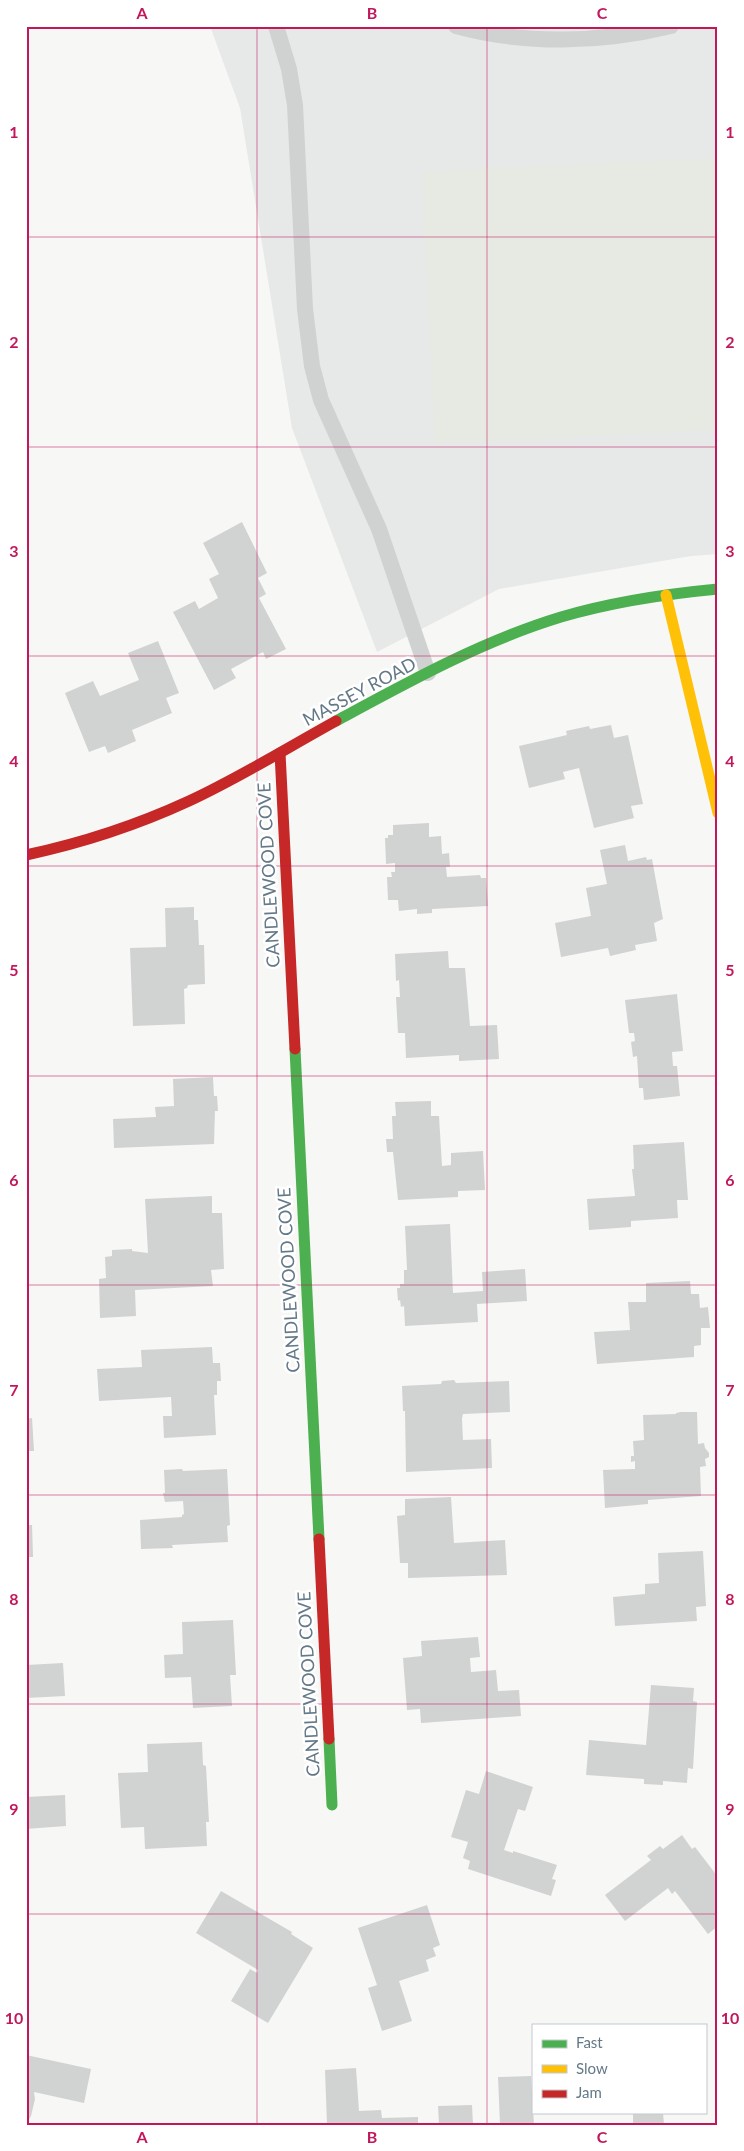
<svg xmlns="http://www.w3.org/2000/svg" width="744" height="2151" viewBox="0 0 744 2151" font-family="Lato,sans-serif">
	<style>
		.built { fill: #e7e8e8 }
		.green { fill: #e6eae3 }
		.building { fill: #d1d3d3 }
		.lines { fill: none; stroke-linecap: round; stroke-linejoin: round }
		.lane { stroke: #d0d2d2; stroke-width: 16 }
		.fast { stroke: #4caf50; stroke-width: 11 }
		.slow { stroke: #ffc107; stroke-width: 11 }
		.jam { stroke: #c62828; stroke-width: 11 }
		.grid { fill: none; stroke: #c2185b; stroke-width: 1; stroke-opacity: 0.55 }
		.labels { text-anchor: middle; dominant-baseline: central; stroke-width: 5; stroke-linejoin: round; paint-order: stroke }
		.street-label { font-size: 18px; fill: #647988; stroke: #fff }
		.neatline { fill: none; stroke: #c2185b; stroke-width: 2 }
		.grid-label { font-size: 16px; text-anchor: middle; font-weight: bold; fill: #c2185b }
	</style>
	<rect width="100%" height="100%" fill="#f7f7f5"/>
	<!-- built -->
	<path class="built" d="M210,26H718V554L691,556L499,589L377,652L292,428L240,108Z"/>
	<!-- green -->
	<path class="green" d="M718,158V430L435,443L422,172Z"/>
	<!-- building -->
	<g class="building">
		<path d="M242,522L267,573L258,578L266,594L259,598L286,649L266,659L263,652L231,669L236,678L214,690L173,612L195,601L199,609L218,598L209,579L219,574L203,543Z"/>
		<path d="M158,641L179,693L166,698L172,713L132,730L136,741L108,753L105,746L89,752L65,693L93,681L100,696L139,680L128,653Z"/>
		<path d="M611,725L614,738L628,735L643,804L631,806L634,818L594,828L579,768L563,772L565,779L529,788L519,746L567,735L566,731L589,726L590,729Z"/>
		<path d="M429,823V837L441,836L442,854L449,853L450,867H446L447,877L480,875L481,878H486L488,906L432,909V913L417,914V909L399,911L398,900H388L387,877H392L391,872H395V863L386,864L385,838H388V835H393V825Z"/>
		<path d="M625,845L628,861L646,857L647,860L652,859L663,919L654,923L657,941L635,945L636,950L610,956L608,948L561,957L555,923L591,916L586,888L607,884L600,850Z"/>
		<path d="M194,907V920H198L199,945H204L205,984L188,985L187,988L184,989L185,1024L133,1026L130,948L166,947L165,908Z"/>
		<path d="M448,951L449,968H465L470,1026L497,1025L499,1059L459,1061V1055L406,1058L405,1033H398L396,997H400L399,980L396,981L395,954Z"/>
		<path d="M677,994L683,1051L672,1052L673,1066H677L680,1096L644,1100L643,1088H639L637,1056L633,1057L631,1042L635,1041L634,1033H629L625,1000Z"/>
		<path d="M213,1077L214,1096H217L218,1111H215L214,1144L114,1148L113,1119L156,1117L155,1107L174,1106L173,1079Z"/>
		<path d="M431,1101V1116H439L442,1166L451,1165V1153L483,1151L485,1190L458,1191V1197L398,1200L393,1152H387L386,1139H393L392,1116H396L395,1102Z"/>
		<path d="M684,1142L688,1200H677L678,1218L631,1221V1227L589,1230L587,1199L635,1196L632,1169H634L633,1145Z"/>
		<path d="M212,1196V1213H222L224,1269L211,1270L213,1286L135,1290L136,1316L100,1318L99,1279L106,1278L105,1257L112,1256V1250L132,1249V1251L148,1253L145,1199Z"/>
		<path d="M450,1224L453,1293L483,1291L482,1272L525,1269L527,1301L477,1304L478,1322L405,1326L404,1306L401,1307L400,1300L398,1301L397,1288H400V1284H404V1270H407L405,1226Z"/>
		<path d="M690,1281L691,1294H699L700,1308L708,1307L710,1328H701V1345L694,1346V1357L597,1364L594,1332L630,1330L628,1302H646V1283Z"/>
		<path d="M212,1347L213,1363H220L221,1381H217V1395H214L216,1435L164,1438L163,1416H172L171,1397L99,1401L97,1369L142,1367L141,1350Z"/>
		<path d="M454,1380L456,1383L509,1381L510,1412L463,1414L462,1419L463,1440L491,1439L492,1468L406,1472L405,1411H403L402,1386L441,1384L442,1381Z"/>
		<path d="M681,1412H697L698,1444L704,1443L705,1448L709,1453V1457L705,1459L706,1466L700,1467L701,1496L648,1500V1504L605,1508L603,1470L635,1469V1461L631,1462V1456H634L633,1441L644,1440L643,1415L676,1414V1413Z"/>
		<path d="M32,1418L34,1451H26V1419Z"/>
		<path d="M182,1469L183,1471L227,1469L230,1525L227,1526L228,1542L172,1545L173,1548L141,1549L140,1520L182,1517V1515L184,1514L183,1501L165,1502L163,1493H165L164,1470Z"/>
		<path d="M451,1497L454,1543L505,1540L507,1575L408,1578V1563H400L397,1516L405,1515V1499Z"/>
		<path d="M26,1525H32L33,1557H26Z"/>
		<path d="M703,1551L706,1606L696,1607L697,1621L615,1626L613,1597L645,1594V1584L659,1583L658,1553Z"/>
		<path d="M233,1620L236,1675H230L232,1706L193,1708L191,1677L165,1678L164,1655L183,1654L182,1622Z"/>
		<path d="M478,1637L480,1657L470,1658L471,1672L496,1670L498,1691L519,1690L521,1716L421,1723L420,1709L407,1710L403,1658L422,1656L421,1641Z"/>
		<path d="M63,1663L65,1696L26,1698V1665Z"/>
		<path d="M651,1685L694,1688L693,1701L697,1702L693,1769L688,1768L687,1783L663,1781V1785L644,1784V1779L586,1775L589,1740L646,1745Z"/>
		<path d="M202,1742L203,1765L206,1766L209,1822H206L207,1846L145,1849L144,1827L121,1828L118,1773L148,1772L147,1744Z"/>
		<path d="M486,1771L533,1787L525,1811L518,1809L504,1850L513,1853V1851L557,1865L552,1879L556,1880L551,1896L468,1869L470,1861L463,1858L468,1842L451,1837L466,1790L479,1794Z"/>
		<path d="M65,1795L66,1826L26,1829V1797Z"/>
		<path d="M682,1835L692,1849L695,1847L718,1877V1926L708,1934L675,1891L672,1894L668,1888L625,1921L605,1895L651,1860L647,1856L660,1846L663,1849Z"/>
		<path d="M221,1891L292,1932L291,1934L313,1948L268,2023L231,2001L250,1969L257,1973L258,1970L196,1933Z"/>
		<path d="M427,1905L440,1945L433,1948L436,1956L426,1960L429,1971L399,1981L412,2021L382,2031L368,1988L377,1985L358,1928Z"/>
		<path d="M26,2055L91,2069L84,2103L34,2092L35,2099L31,2116L26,2125Z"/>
		<path d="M356,2068L359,2111L381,2110L382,2118L418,2117V2125H327L325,2070Z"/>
		<path d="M531,2076L534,2125H500L498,2077Z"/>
		<path d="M472,2105L473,2125H439L438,2106Z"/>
		<path d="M633,2112H663L664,2125H633Z"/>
	</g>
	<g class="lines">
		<!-- lane -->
		<g class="lane">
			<path d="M276,26L289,69L295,105L305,309L312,366L321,400L379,529L428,673"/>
			<path d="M456,26C525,45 601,43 671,26"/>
		</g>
		<!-- fast -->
		<g class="fast">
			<path d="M336,721C408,682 482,641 561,617C612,602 665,594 718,589"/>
			<path d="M295,1049L319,1539"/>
			<path d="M329,1739L332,1805"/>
		</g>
		<!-- slow -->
		<path class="slow" d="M666,595L718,813"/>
		<!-- jam -->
		<g class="jam">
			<path d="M280,753L295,1049"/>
			<path d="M26,855C82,843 137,825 189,801C239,778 287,748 336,721"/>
			<path d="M319,1539L329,1739"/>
		</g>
	</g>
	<!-- grid -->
	<path class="grid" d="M257,26V2125M487,26V2125M26,237H718M26,447H718M26,656H718M26,866H718M26,1076H718M26,1285H718M26,1495H718M26,1704H718M26,1914H718"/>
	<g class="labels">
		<!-- street labels -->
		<g class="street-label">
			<text transform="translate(359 691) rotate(-28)">MASSEY ROAD</text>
			<text transform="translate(268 875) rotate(-93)">CANDLEWOOD COVE</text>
			<text transform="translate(288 1280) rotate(-93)">CANDLEWOOD COVE</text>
			<text transform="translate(308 1684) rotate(-93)">CANDLEWOOD COVE</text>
		</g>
	</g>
	<!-- border -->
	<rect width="744" height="2151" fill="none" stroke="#ffffff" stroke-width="55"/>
	<!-- legend -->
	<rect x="532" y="2024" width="175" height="90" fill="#ffffff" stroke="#c1c9cf"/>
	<rect x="542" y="2040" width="25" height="8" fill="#4caf50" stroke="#c1c9cf"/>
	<text x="576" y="2048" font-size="15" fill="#647988">Fast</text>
	<rect x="542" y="2065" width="25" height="8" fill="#ffc107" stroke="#c1c9cf"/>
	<text x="576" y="2074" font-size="15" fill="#647988">Slow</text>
	<rect x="542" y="2090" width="25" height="8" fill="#c62828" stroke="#c1c9cf"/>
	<text x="576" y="2098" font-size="15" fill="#647988">Jam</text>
	<rect x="28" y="28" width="688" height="2096" class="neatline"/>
	<g class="grid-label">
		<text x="142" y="19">A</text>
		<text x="372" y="19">B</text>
		<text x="602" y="19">C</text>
		<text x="14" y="138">1</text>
		<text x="730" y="138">1</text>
		<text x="14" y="348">2</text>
		<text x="730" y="348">2</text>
		<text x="14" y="557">3</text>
		<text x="730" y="557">3</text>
		<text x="14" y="767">4</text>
		<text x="730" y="767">4</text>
		<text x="14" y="976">5</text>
		<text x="730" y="976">5</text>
		<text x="14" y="1186">6</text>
		<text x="730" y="1186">6</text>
		<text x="14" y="1396">7</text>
		<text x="730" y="1396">7</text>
		<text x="14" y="1605">8</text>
		<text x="730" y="1605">8</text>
		<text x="14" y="1815">9</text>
		<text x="730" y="1815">9</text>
		<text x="14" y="2024">10</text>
		<text x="730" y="2024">10</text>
		<text x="142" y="2143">A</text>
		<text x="372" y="2143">B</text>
		<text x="602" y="2143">C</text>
	</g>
</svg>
